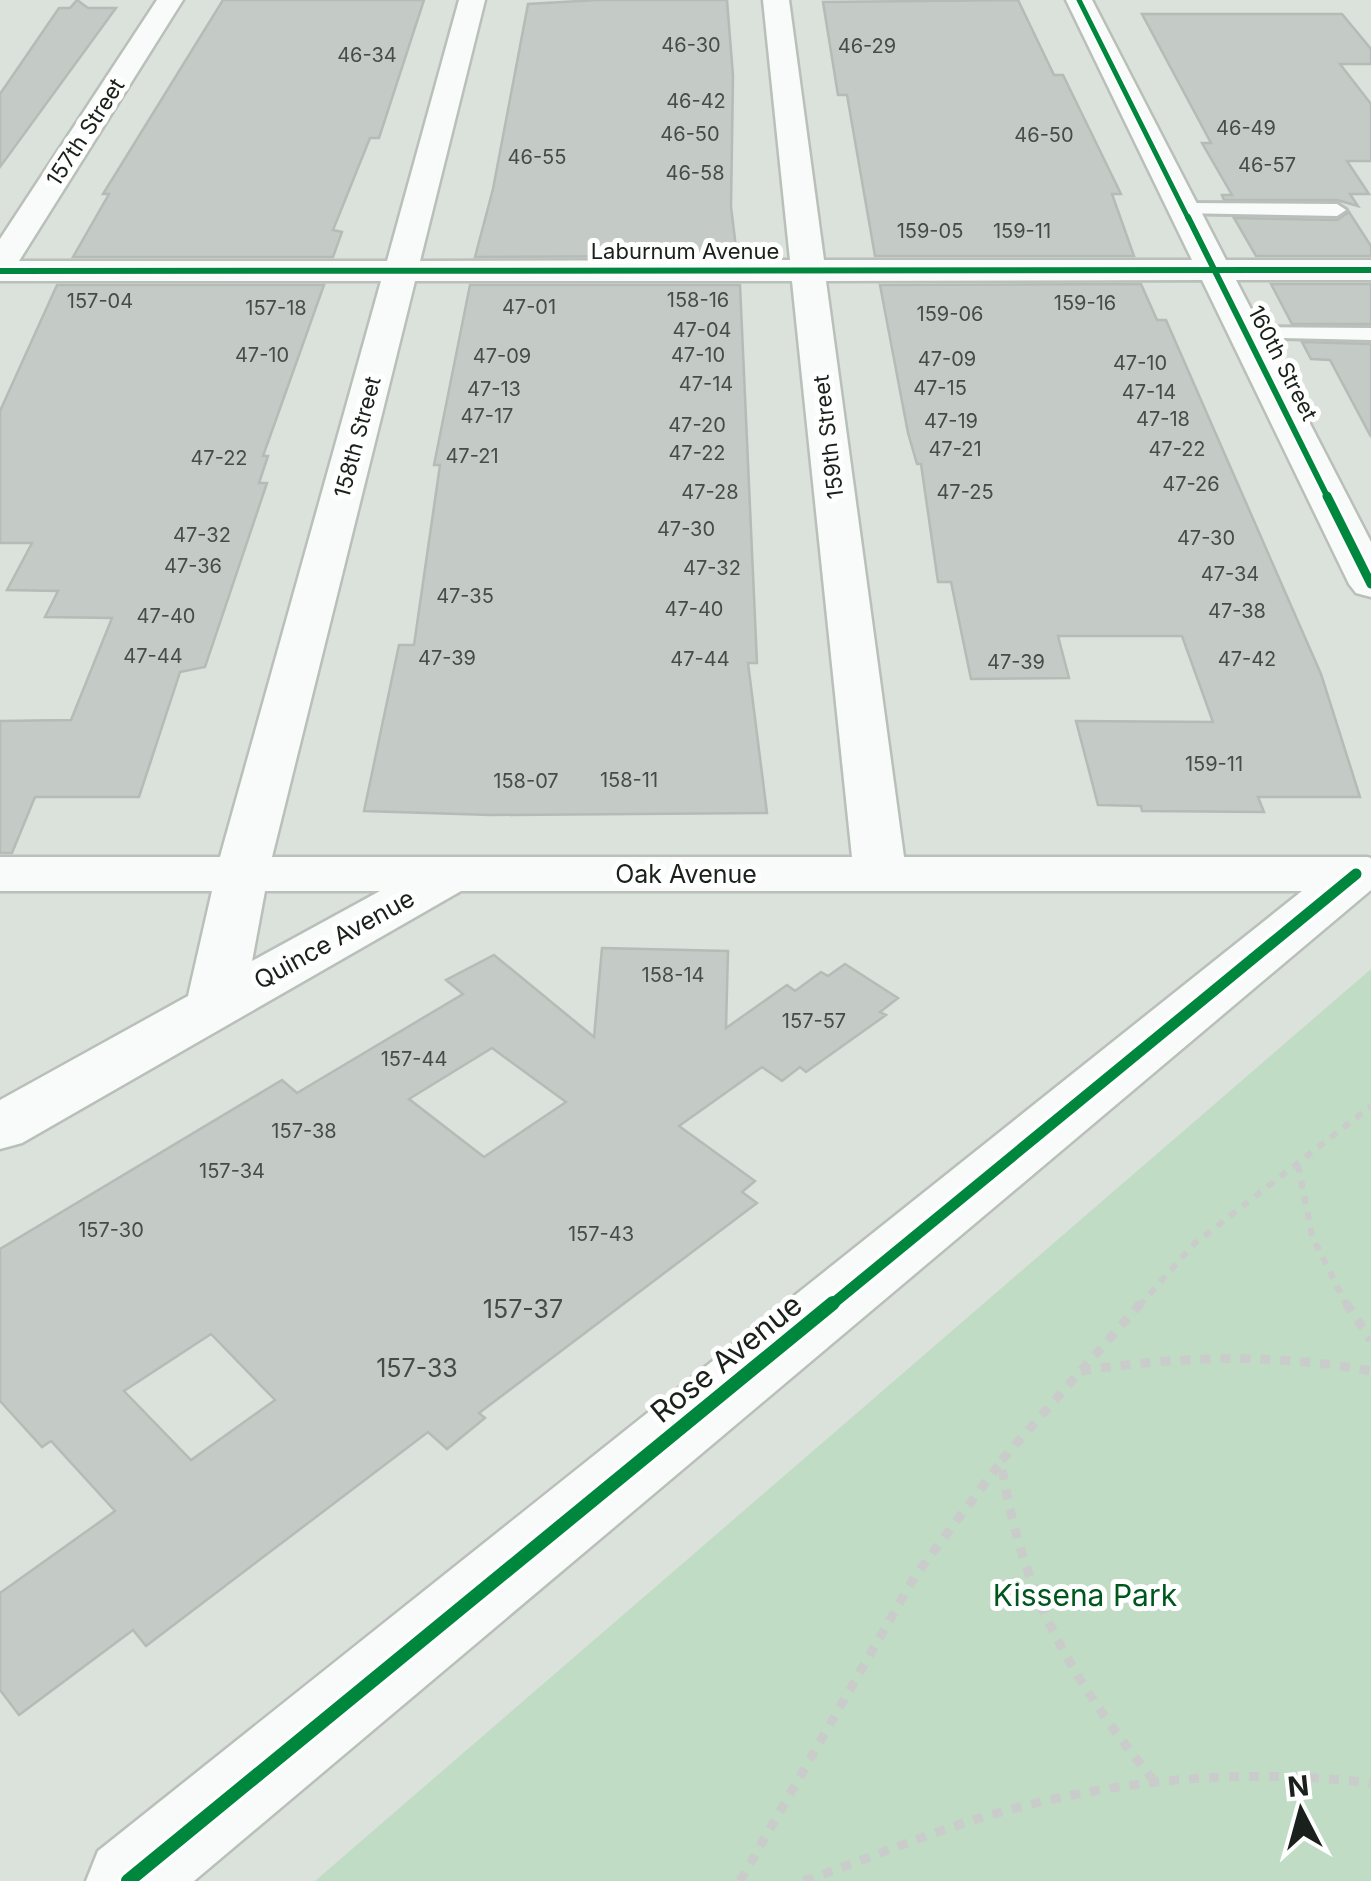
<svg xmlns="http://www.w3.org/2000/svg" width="1371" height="1881" viewBox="0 0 1371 1881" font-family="Inter,sans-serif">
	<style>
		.green { fill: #c1dcc4 }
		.building { fill: #c4cac5; stroke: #b5bbb6; stroke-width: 2.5; fill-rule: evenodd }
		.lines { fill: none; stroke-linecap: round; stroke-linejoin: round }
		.lane-casing { stroke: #b9bfb9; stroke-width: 6 }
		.street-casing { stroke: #b9bfb9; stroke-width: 5 }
		.path-far1 { stroke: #c9ccca; stroke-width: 6; stroke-dasharray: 8 8; stroke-linecap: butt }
		.path { stroke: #c9ccca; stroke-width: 9; stroke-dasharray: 10 10; stroke-linecap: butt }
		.lane { fill: #f9fbfa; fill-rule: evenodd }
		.street { fill: #f9fbfa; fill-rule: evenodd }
		.cycleway-far4-casing { stroke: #fff; stroke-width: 9 }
		.cycleway-far3-casing { stroke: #fff; stroke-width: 10 }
		.cycleway-far2-casing { stroke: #fff; stroke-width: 14 }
		.cycleway-far1-casing { stroke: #fff; stroke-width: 18 }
		.cycleway-casing { stroke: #fff; stroke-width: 20 }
		.cycleway-far4 { stroke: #00873e; stroke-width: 5 }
		.cycleway-far3 { stroke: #00873e; stroke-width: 6 }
		.cycleway-far2 { stroke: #00873e; stroke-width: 9 }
		.cycleway-far1 { stroke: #00873e; stroke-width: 11 }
		.cycleway { stroke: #00873e; stroke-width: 14 }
		.labels { text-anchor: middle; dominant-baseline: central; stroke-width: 10; stroke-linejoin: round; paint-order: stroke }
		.number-label { font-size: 20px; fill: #464c47 }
		.far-street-label { font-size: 22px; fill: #1a201b; stroke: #fff }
		.street-label { font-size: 25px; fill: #1a201b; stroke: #fff }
		.near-number-label { font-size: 25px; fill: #464c47 }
		.near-street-label { font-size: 30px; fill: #1a201b; stroke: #fff }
		.near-park-label { font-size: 30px; fill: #00571e; stroke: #fff }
	</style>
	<rect width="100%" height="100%" fill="#dae2db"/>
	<!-- green -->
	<path class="green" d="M1371,969V1881H315Z"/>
	<!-- building -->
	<g class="building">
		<path d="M77,0L88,8H116L0,167V94L59,8H70Z"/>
		<path d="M223,0H424L379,138H370L333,230L342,232L333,257H73L109,194H103Z"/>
		<path d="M597,0H727L733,76L731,207L737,256L475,257L493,189L528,4Z"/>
		<path d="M1018,0L1054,75H1063L1121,194H1112L1134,256H875L847,95H838L823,2Z"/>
		<path d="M1142,14H1342L1371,49V64H1340L1371,104V161H1347L1369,194H1350L1358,206L1337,200H1224L1222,195H1232L1202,143H1211Z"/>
		<path d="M1349,212L1371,246V256H1256L1234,218L1337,220Z"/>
		<path d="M1141,284L1157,320H1166L1321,674L1360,797H1258L1264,812L1142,811L1141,806L1098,805L1076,721L1213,722L1182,636H1058L1069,678L971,679L951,582H938L921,464H917L908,433L880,285Z"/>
		<path d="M1271,284H1371V324H1292Z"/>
		<path d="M57,285H324L263,456H268L259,483H267L205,667L180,672L139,797H35L12,853H0V721L71,720L112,618L45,617L58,591L7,590L32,543H0V411Z"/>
		<path d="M470,285H740L757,663H748L767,813L491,815L364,811L399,645H414L440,465H434Z"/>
		<path d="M1302,342L1371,344V437L1330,360L1311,359Z"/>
		<path d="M602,948L728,951L726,1028L787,985L795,991L821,972L828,976L845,964L898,998L880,1012L886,1015L806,1072L800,1067L782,1081L762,1067L679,1126L755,1181L742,1192L757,1203L479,1413L485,1418L447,1449L428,1432L146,1646L133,1630L19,1715L0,1690V1593L115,1511L51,1441L42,1447L0,1401V1249L282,1080L297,1093L463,994L446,980L494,955L594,1037ZM492,1048L566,1102L484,1157L409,1099ZM211,1334L275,1400L191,1460L124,1391Z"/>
	</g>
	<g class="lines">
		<!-- lane casing -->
		<g class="lane-casing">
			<g id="lane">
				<path d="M1184,203L1337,204L1346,210L1337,216L1177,213V205Z"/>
				<path d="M1246,327L1371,328V340L1239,337V329Z"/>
			</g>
		</g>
		<!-- street casing -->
		<g class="street-casing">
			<path id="street" d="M157,0H183L19,261H387L459,0H485L420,261L790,260L763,0H789L824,260H1192L1066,0H1092L1226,260H1371V280H1236L1371,542V597L1356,593L1349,584L1202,280L826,281L904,857H1367L1371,858V890L194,1881H86L98,1851L1302,891H461L22,1143L0,1149V1100L188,996L212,891H0V857H220L381,281H0V239ZM415,281H792L852,857H272ZM265,891H380L252,961Z"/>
		</g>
		<!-- path-far1 -->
		<g class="path-far1">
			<path d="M1298,1165L1312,1236L1347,1306"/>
			<path d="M1139,1306L1194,1244L1371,1106"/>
		</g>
		<!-- path -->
		<g class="path">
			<path d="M1141,1303L1001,1461C1021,1593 1071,1680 1155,1782"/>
			<path d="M1346,1303L1371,1340"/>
			<path d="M1081,1371C1179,1356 1273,1353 1371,1371"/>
			<path d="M740,1881L915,1576L1001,1462"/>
			<path d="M804,1881C862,1861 918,1837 977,1819C1106,1780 1238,1767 1371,1783"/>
		</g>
		<!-- lane -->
		<use href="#lane" class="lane"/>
		<!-- street -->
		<use href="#street" class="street"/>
		<!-- cycleway-far4 casing -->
		<g class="cycleway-far4-casing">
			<path id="cycleway-far4" d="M1079,0L1189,220"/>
		</g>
		<!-- cycleway-far3 casing -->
		<g class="cycleway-far3-casing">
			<g id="cycleway-far3">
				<path d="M1188,217L1328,498"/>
				<path d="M0,271L1371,270"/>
			</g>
		</g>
		<!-- cycleway-far2 casing -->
		<g class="cycleway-far2-casing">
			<path id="cycleway-far2" d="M1327,496L1371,584"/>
		</g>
		<!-- cycleway-far1 casing -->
		<g class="cycleway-far1-casing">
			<path id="cycleway-far1" d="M830,1306L1356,874"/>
		</g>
		<!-- cycleway casing -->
		<g class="cycleway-casing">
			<path id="cycleway" d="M128,1881L833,1303"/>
		</g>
		<!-- cycleway-far4 -->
		<use href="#cycleway-far4" class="cycleway-far4"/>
		<!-- cycleway-far3 -->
		<use href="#cycleway-far3" class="cycleway-far3"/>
		<!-- cycleway-far2 -->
		<use href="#cycleway-far2" class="cycleway-far2"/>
		<!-- cycleway-far1 -->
		<use href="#cycleway-far1" class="cycleway-far1"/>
		<!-- cycleway -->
		<use href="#cycleway" class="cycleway"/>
	</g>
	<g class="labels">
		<!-- number labels -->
		<g class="number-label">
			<text x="691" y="45">46-30</text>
			<text x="867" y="46">46-29</text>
			<text x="367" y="55">46-34</text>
			<text x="696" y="101">46-42</text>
			<text x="1246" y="128">46-49</text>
			<text x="690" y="134">46-50</text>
			<text x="1044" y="135">46-50</text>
			<text x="537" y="157">46-55</text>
			<text x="1267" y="165">46-57</text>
			<text x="695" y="173">46-58</text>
			<text x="930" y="231">159-05</text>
			<text x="1022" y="231">159-11</text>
			<text x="698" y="300">158-16</text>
			<text x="100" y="301">157-04</text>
			<text x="1085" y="303">159-16</text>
			<text x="529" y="307">47-01</text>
			<text x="276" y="308">157-18</text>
			<text x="950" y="314">159-06</text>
			<text x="702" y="330">47-04</text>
			<text x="262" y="355">47-10</text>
			<text x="698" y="355">47-10</text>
			<text x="502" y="356">47-09</text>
			<text x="947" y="359">47-09</text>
			<text x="1140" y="363">47-10</text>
			<text x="706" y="384">47-14</text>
			<text x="940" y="388">47-15</text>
			<text x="494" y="389">47-13</text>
			<text x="1149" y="392">47-14</text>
			<text x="487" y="416">47-17</text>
			<text x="1163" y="419">47-18</text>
			<text x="951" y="421">47-19</text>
			<text x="697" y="425">47-20</text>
			<text x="955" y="449">47-21</text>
			<text x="1177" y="449">47-22</text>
			<text x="697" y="453">47-22</text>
			<text x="472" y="456">47-21</text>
			<text x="219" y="458">47-22</text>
			<text x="1191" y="484">47-26</text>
			<text x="710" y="492">47-28</text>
			<text x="965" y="492">47-25</text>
			<text x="686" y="529">47-30</text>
			<text x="202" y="535">47-32</text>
			<text x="1206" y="538">47-30</text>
			<text x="193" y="566">47-36</text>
			<text x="712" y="568">47-32</text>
			<text x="1230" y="574">47-34</text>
			<text x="465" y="596">47-35</text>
			<text x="694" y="609">47-40</text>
			<text x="1237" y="611">47-38</text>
			<text x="166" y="616">47-40</text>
			<text x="153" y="656">47-44</text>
			<text x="447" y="658">47-39</text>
			<text x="700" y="659">47-44</text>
			<text x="1247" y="659">47-42</text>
			<text x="1016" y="662">47-39</text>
			<text x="1214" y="764">159-11</text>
			<text x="629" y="780">158-11</text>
			<text x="526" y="781">158-07</text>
			<text x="673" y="975">158-14</text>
			<text x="814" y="1021">157-57</text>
			<text x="414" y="1059">157-44</text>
			<text x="304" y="1131">157-38</text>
			<text x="232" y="1171">157-34</text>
			<text x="111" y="1230">157-30</text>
			<text x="601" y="1234">157-43</text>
		</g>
		<!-- far-street labels -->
		<g class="far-street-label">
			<text transform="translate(85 132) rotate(-57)">157th Street</text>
			<text x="685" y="251">Laburnum Avenue</text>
			<text transform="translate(1283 363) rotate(63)">160th Street</text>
			<text transform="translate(357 437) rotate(-75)">158th Street</text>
			<text transform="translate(828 437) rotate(-97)">159th Street</text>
		</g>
		<!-- street labels -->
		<g class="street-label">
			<text x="686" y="874">Oak Avenue</text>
			<text transform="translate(334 939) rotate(-29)">Quince Avenue</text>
		</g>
		<!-- near-number labels -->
		<g class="near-number-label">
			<text x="523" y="1309">157-37</text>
			<text x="417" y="1368">157-33</text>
		</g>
		<!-- near-street labels -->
		<g class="near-street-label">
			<text transform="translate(726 1358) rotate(-39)">Rose Avenue</text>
		</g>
		<!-- near-park labels -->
		<g class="near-park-label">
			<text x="1085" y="1595">Kissena Park</text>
		</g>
	</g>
	<!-- north arrow -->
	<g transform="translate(1301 1811) rotate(354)" stroke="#ffffff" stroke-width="8" paint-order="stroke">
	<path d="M0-8L18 38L0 25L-18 38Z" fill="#1a201b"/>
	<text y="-15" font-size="28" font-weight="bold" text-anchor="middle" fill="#1a201b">N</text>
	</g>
</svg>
